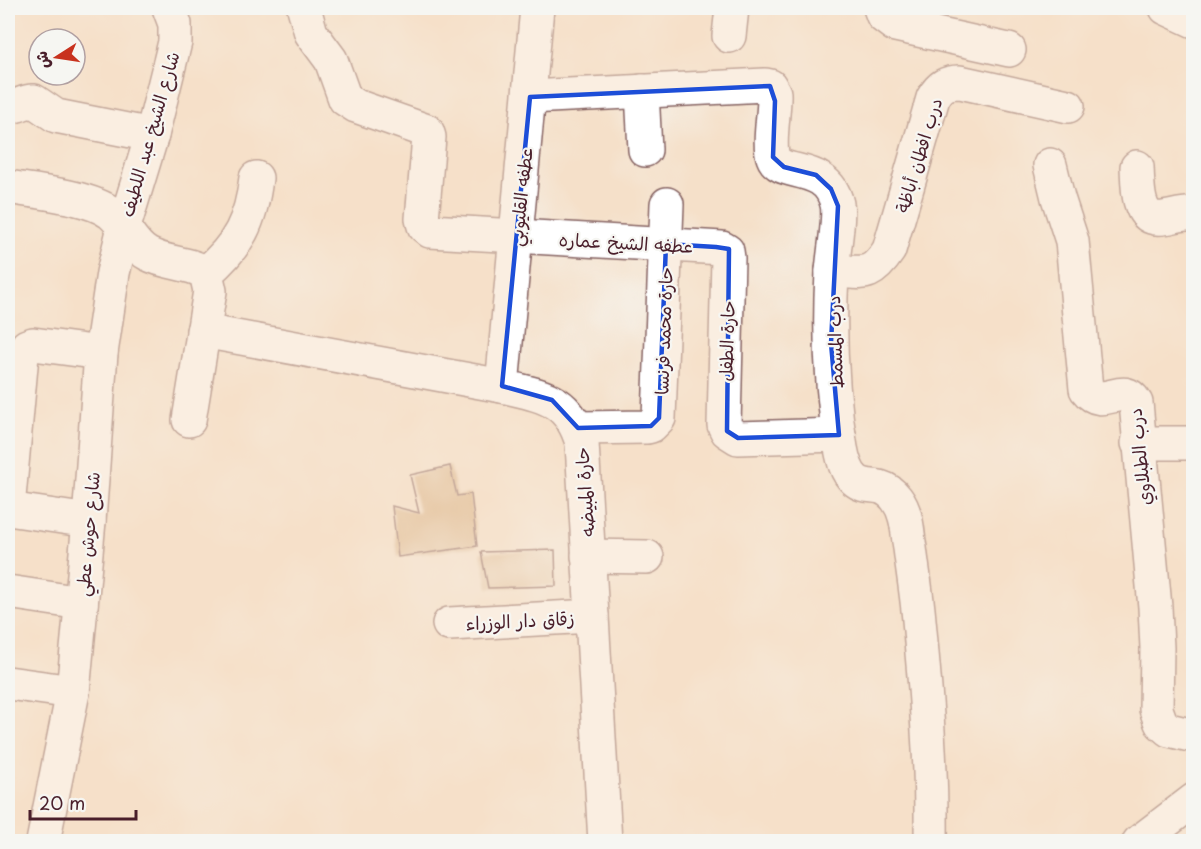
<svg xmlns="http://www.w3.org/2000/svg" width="1201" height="849" viewBox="0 0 1201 849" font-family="'Playpen Sans','Playpen Sans Arabic',sans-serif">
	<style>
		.building { fill: #d3a776 }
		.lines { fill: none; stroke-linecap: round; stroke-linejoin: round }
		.minor-casing { stroke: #866362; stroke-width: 36 }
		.minor { stroke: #fff; stroke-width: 33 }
		.marked { fill: none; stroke: #1d4ed8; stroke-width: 4.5; stroke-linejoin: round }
		.labels { text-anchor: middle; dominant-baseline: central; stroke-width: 4.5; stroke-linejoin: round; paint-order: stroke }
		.street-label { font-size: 18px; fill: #4a1f2b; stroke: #f6f6f2 }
	</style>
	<rect width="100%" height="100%" fill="#f6f6f2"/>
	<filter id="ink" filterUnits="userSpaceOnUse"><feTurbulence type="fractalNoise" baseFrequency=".0167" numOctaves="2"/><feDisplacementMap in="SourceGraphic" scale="12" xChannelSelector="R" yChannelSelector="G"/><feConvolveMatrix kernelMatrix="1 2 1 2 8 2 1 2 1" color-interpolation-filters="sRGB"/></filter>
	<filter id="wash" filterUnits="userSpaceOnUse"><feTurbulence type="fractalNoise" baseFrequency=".008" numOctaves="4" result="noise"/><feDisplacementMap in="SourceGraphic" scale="24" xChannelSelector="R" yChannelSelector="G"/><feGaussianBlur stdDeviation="1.35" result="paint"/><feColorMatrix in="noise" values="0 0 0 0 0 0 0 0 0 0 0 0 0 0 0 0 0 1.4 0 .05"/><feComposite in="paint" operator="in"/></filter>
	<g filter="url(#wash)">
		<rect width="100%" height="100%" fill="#f5e0c9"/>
		<g id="blocks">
			<!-- building -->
			<g class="building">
				<path d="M450,466L457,496L471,494L477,546L398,557L392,506L419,513L410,475Z"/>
				<path d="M555,550L556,586L488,588L481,552Z"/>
			</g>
		</g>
	</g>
	<g filter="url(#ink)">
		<use href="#blocks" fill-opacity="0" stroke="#866362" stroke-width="1.5"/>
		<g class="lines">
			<!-- minor casing -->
			<g class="minor-casing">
				<g id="minor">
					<path d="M304,8L311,33L331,60L345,99L356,106L427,131L429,137L422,219L424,226L430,231L722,248L727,251L728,258L724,425L727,431L738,438L839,435"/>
					<path d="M880,8L883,16L895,25L1009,50"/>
					<path d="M1166,8L1194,21"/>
					<path d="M729,36L732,8"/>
					<path d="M642,91L645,150"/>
					<path d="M530,97L765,85L770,86L774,93C775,110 768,143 773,157C780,178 827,161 837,204C840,218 833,255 832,272C829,329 831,391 841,448C843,459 846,472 855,480C863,487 871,485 880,487C894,491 902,505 905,517C908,527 908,538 910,548C913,572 917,596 919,620C926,694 932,768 931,842"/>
					<path d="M8,106C18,108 24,100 34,101L56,116L152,135"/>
					<path d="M1050,165L1058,198L1072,241L1086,389C1103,412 1123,380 1136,403L1155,607L1157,648L1156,709L1161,723L1169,730L1194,736"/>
					<path d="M1137,167C1138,181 1136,215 1155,218C1167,220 1181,212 1194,214"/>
					<path d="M8,187C36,192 88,196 111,213C126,225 131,245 148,254C166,264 189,262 206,273L210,291L189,420"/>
					<path d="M832,271C863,272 870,279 889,250L933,98C940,86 946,82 960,82L1068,106"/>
					<path d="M206,273C239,245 251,221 256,178"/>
					<path d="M203,331L502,386C543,396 569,398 582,443L605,842"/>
					<path d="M502,386L537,8"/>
					<path d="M578,428L647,427L651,426L659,418L667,204"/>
					<path d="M1138,443H1194"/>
					<path d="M8,508L22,355L27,346L33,344L101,353"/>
					<path d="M8,509L89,521"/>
					<path d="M588,556L647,557"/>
					<path d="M8,592L81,603"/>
					<path d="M449,624L592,616"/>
					<path d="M8,683L73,692"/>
					<path d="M43,842L73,692L89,521L101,353L113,273L124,227L152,135L175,42V24L169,8"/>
					<path d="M1139,842L1194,800"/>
				</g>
			</g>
			<!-- minor -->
			<use href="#minor" class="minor"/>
		</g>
	</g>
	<!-- marked area -->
	<path d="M0 0H1201V849H0ZM770,86L775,101L773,157L784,167L816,175L831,189L838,206L831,343L839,435L738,438L727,431L729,249L716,247L666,244L659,418L651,426L578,428L552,400L502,386L530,97Z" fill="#f5e0c9" fill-opacity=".55" fill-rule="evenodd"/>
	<path class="marked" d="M770,86L775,101L773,157L784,167L816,175L831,189L838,206L831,343L839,435L738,438L727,431L729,249L716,247L666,244L659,418L651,426L578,428L552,400L502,386L530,97Z"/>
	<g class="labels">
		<!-- street labels -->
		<g class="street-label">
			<text transform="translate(149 134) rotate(-74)">شارع الشيخ عبد اللطيف</text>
			<text transform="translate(918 155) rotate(-73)">درب افطان أباظة</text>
			<text transform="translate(520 197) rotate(-84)">عطفه القليوبي</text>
			<text transform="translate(626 242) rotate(3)">عطفه الشيخ عماره</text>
			<text transform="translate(663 331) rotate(-88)">حارة محمد فرنسا</text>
			<text transform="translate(726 341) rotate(-88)">حارة الطفل</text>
			<text transform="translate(834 342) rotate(-92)">درب المسمط</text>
			<text transform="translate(1139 457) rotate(-96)">درب الطبلاوي</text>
			<text transform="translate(584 492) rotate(-94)">حارة المبيضه</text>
			<text transform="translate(87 534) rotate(-85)">شارع حوش عطي</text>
			<text transform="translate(520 620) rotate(-3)">زقاق دار الوزراء</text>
		</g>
	</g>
	<!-- margin -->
	<rect width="1201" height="849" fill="none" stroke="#f6f6f2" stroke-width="30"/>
	<!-- north arrow -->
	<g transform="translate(57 57) rotate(258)"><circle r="28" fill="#f6f6f2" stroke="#b1a0a2" stroke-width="1.5"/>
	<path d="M0-4.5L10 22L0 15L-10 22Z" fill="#c8321e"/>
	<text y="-9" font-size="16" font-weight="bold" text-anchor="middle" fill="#4a1f2b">ش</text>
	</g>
	<!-- scale -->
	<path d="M30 810v9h106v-9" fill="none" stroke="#4a1f2b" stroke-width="3"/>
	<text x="39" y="810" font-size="18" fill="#4a1f2b" stroke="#f6f6f2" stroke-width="4.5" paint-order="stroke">20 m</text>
</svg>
